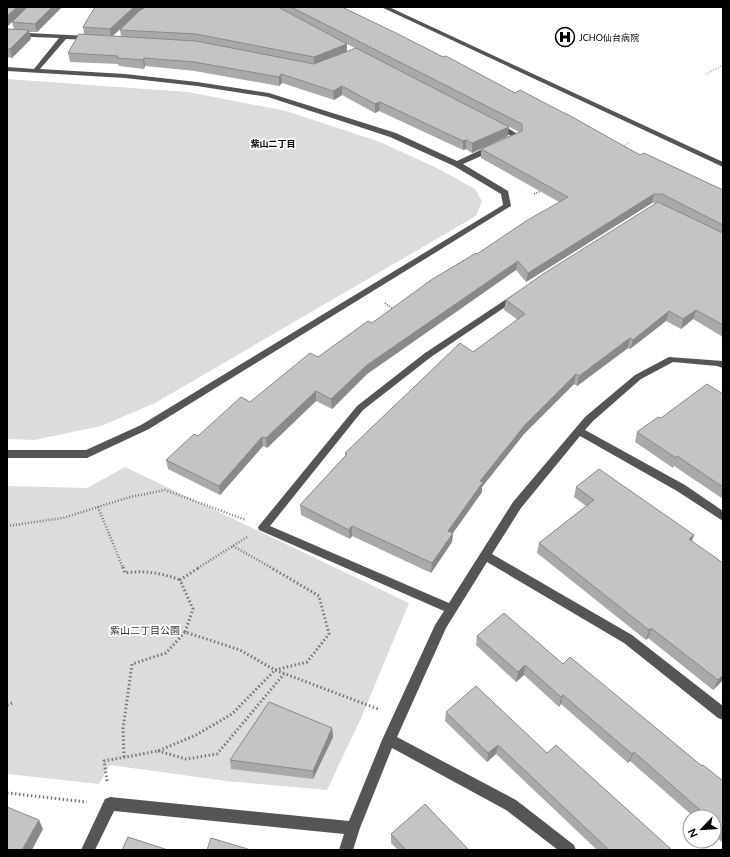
<svg xmlns="http://www.w3.org/2000/svg" width="730" height="857" viewBox="0 0 730 857" font-family="Lato,'Noto Sans JP',sans-serif">
	<style>
		.green { fill: #dcdcdc }
		.lines { fill: none; stroke-linecap: round; stroke-linejoin: round }
		.path-far3 { stroke: #777; stroke-width: 1.5; stroke-dasharray: 0.5 1.5; stroke-linecap: butt }
		.path-far2 { stroke: #777; stroke-width: 2; stroke-dasharray: 1 1.5; stroke-linecap: butt }
		.path-far1 { stroke: #777; stroke-width: 2.5; stroke-dasharray: 1 2; stroke-linecap: butt }
		.path { stroke: #777; stroke-width: 3; stroke-dasharray: 1.5 2.5; stroke-linecap: butt }
		.minor { fill: #555; fill-rule: evenodd }
		.wall { fill: #a9a9a9; fill-rule: evenodd }
		.shaded-wall { fill: #898989 }
		.building { fill: #c4c4c4; stroke: #898989 }
		.labels { text-anchor: middle; dominant-baseline: central; stroke-width: 3.5; stroke-linejoin: round; paint-order: stroke }
		.far-poi-label { font-size: 9px; fill: #000; stroke: #fff; text-anchor: start }
		.far-neighbourhood-label { font-size: 9px; font-weight: bold; fill: #000; stroke: #fff }
		.park-label { font-size: 10px; fill: #333; stroke: #fff }
	</style>
	<rect width="100%" height="100%" fill="#fff"/>
	<!-- green -->
	<g class="green">
		<path d="M7,79L188,92L286,111L380,142L435,167L475,189L482,201L476,216L155,403L101,426L35,440L7,439Z"/>
		<path d="M125,467L409,603L362,716L327,790L226,781L110,765L99,784L7,774V486L87,488Z"/>
	</g>
	<g class="lines">
		<!-- path-far3 -->
		<g class="path-far3">
			<path d="M706,74L723,65"/>
			<path d="M621,147L630,142"/>
		</g>
		<!-- path-far2 -->
		<g class="path-far2">
			<path d="M534,194L543,190"/>
			<path d="M385,303L394,310"/>
		</g>
		<!-- path-far1 -->
		<g class="path-far1">
			<path d="M98,507L123,568"/>
			<path d="M7,526L63,518L130,497L165,490L246,520"/>
			<path d="M233,546L272,568"/>
			<path d="M198,568L247,537"/>
		</g>
		<!-- path -->
		<g class="path">
			<path d="M123,567L125,573C145,570 162,573 180,580"/>
			<path d="M185,632L193,609L180,580L200,567"/>
			<path d="M7,705L12,703"/>
			<path d="M158,751L186,759L217,754L284,674"/>
			<path d="M124,757L123,729L132,664L166,653L185,632L240,650L275,670L307,662L329,634L319,596L270,567"/>
			<path d="M107,781L104,761L158,751L196,735L232,714L275,670L378,709"/>
			<path d="M7,793L87,802"/>
		</g>
		<!-- minor -->
		<g class="minor">
			<path d="M381,7H389L723,162V167Z"/>
			<path d="M7,32L89,36L92,38L89,40L66,39L40,69L125,74L197,82L269,93L396,133L457,161L491,145H497V149L463,164L508,191L511,206L149,429L87,458H7V450H86L141,425L503,205L501,194L454,166L390,137L268,97L197,86L125,78L7,71V67L34,69L59,38L7,36Z"/>
			<path d="M493,123H499L521,136L511,142H505V138L511,136L493,127Z"/>
			<path d="M517,292L520,293L521,295L520,297L431,357L363,410L270,526L449,603L513,502L585,417L635,375L669,357L723,361V368L717,366L673,362L641,379L593,421L585,430L685,485L723,511V521L677,491L580,436L521,508L492,554L632,635L723,706V720L718,718L624,643L487,562L446,628L397,737L516,800L574,845L576,850H558L506,810L392,748L360,828L353,850H339L344,834L114,811L95,850H81L105,799L110,797L349,821L382,740L435,625L444,611L259,530L258,527L357,406L425,353Z"/>
		</g>
	</g>
	<!-- wall -->
	<g class="wall">
		<path d="M27,7H62L37,32H29L31,39L12,58L7,57V29H14L12,22Z"/>
		<path d="M95,7H342L640,155L723,190V337L693,319L681,329L666,321L630,349L628,348L577,386L574,384L524,434L482,487V492L453,533L452,542L431,573L352,536L350,539L301,515L300,505L345,456V453L473,352L518,320L504,310L506,300L656,203H652L526,282L516,270L367,374L332,409L316,401L267,448L263,446L220,495L168,469L166,460L198,436L318,357L372,323L477,254L559,202L481,158V149L519,132L347,44V51L508,136L472,153L466,149L463,150L379,111L375,113L342,95L334,100L282,83L279,86L195,71L145,66L144,69L119,66L118,64L70,62L68,53L84,34L83,27ZM124,26L120,30L121,36H113Z"/>
		<path d="M723,394V499L674,466L673,468L635,442L637,432L661,418Z"/>
		<path d="M576,487L694,535L692,541L723,680L713,690L648,638L646,640L537,553L539,543L586,506L574,497Z"/>
		<path d="M477,636L563,664L723,781V843L714,835V817H694L630,761L628,763L561,704L559,707L524,675L516,682L476,645Z"/>
		<path d="M446,712L547,753L672,850H597L496,754L487,762L445,721Z"/>
		<path d="M332,728L333,737L313,779L231,769L230,760Z"/>
		<path d="M391,834L469,850H398L391,843Z"/>
	</g>
	<!-- shaded-wall -->
	<g class="shaded-wall">
		<path d="M17,7H27L7,27V16Z"/>
		<path d="M52,7H62L37,32L35,24Z"/>
		<path d="M134,7H150L138,12L111,37L110,29Z"/>
		<path d="M29,30L31,39L12,58L10,49Z"/>
		<path d="M347,44V52L314,65V57Z"/>
		<path d="M144,58L145,66L144,69L143,60Z"/>
		<path d="M281,74L282,83L279,86V77Z"/>
		<path d="M342,86V95L334,100L333,91Z"/>
		<path d="M380,102L379,111L375,113V104Z"/>
		<path d="M509,127L508,136L472,153V143Z"/>
		<path d="M466,140V149L463,150V141Z"/>
		<path d="M654,194L652,203L526,282L528,273Z"/>
		<path d="M518,261L516,270L367,374L332,409L331,399L367,365Z"/>
		<path d="M696,310L693,319L681,329L683,319Z"/>
		<path d="M669,311L666,321L630,349L633,340Z"/>
		<path d="M630,338L628,348L577,386L579,376Z"/>
		<path d="M576,374L574,384L524,434L482,487V492L453,533L452,542L431,573L432,563L448,531L480,481L525,425Z"/>
		<path d="M316,391V401L267,448L266,438Z"/>
		<path d="M262,437L263,446L220,495L219,486Z"/>
		<path d="M352,526V536L350,539L349,530Z"/>
		<path d="M694,535L690,545L689,539Z"/>
		<path d="M651,628L648,638L646,640L649,630Z"/>
		<path d="M525,665L524,675L516,682L518,672Z"/>
		<path d="M723,675V680L713,690L718,680Z"/>
		<path d="M563,695L561,704L559,707L561,697Z"/>
		<path d="M332,728L333,737L313,779V771Z"/>
		<path d="M498,745L496,754L487,762L488,753Z"/>
		<path d="M634,752L630,761L628,763L632,754Z"/>
		<path d="M39,820L43,829L32,850H22Z"/>
	</g>
	<!-- building -->
	<g class="building">
		<path d="M7,7H17L7,16Z"/>
		<path d="M27,7H52L35,24L12,22Z"/>
		<path d="M95,7H134L110,29L83,27Z"/>
		<path d="M146,7H278L347,44L314,57L196,34L120,30L139,11Z"/>
		<path d="M291,7H342L398,34L443,57L446,56L515,93L520,90L564,113H565L640,155L644,153L723,190V225L662,194H654L528,273L518,261L367,365L331,399L316,391L266,438L262,437L219,486L166,460L194,434L198,436L241,397L250,402L310,353L318,357L368,321L372,323L431,280L476,253L477,254L526,221L568,197L481,149L522,131V124Z"/>
		<path d="M7,29L29,30L10,49H7Z"/>
		<path d="M79,34L196,41L314,64L356,48L509,127L472,143L466,140L463,141L380,102L375,104L342,86L333,91L281,74L279,77L194,62L144,58L143,60L117,58L118,56L68,53Z"/>
		<path d="M658,202L723,233V325L696,310L683,319L669,311L633,340L630,338L579,376L576,374L525,425L480,481L483,482L448,531L453,533L432,563L352,526L349,530L300,505L347,454L345,453L460,343L473,352L525,314L506,300L543,274Z"/>
		<path d="M707,384L723,394V487L677,456L676,458L637,432L658,417L661,418Z"/>
		<path d="M599,469L694,535L689,539L723,563V675L718,680L651,628L649,630L539,543L594,500L576,487Z"/>
		<path d="M504,613L563,664L570,657L702,766L703,765L723,781V830L714,822V817H708L634,752L632,754L563,695L561,697L525,665L518,672L477,636Z"/>
		<path d="M476,686L547,753L556,745L672,850H609L498,745L488,753L446,712Z"/>
		<path d="M269,702L332,728L313,771L230,760Z"/>
		<path d="M425,804L469,850H406L391,834Z"/>
		<path d="M7,807L39,820L22,850H7Z"/>
		<path d="M128,837L168,850H122Z"/>
		<path d="M211,838L251,850H207Z"/>
	</g>
	<!-- icons -->
	<defs>
		<g id="hospital-ring" transform="scale(1)"><circle r="9.5" fill="#fff" stroke="#000" stroke-width="1.5"/><path d="M-5-5h3v3.5h4V-5h3V5h-3V1.5h-4V5h-3Z" fill="#000"/></g>
	</defs>
	<g fill-rule="evenodd">
		<use href="#hospital-ring" x="565" y="37"/>
	</g>
	<g class="labels">
		<!-- far-poi labels -->
		<g class="far-poi-label">
			<text x="579" y="37">JCHO仙台病院</text>
		</g>
		<!-- far-neighbourhood labels -->
		<g class="far-neighbourhood-label">
			<text x="273" y="143">紫山二丁目</text>
		</g>
		<!-- park labels -->
		<g class="park-label">
			<text x="145" y="630">紫山二丁目公園</text>
		</g>
	</g>
	<!-- border -->
	<rect width="730" height="857" fill="none" stroke="#000000" stroke-width="16"/>
	<!-- north arrow -->
	<g transform="translate(702 829) rotate(245)"><circle r="19" fill="#ffffff" stroke="#999999"/>
	<path d="M0-3L7 15L0 10L-7 15Z" fill="#000000"/>
	<text y="-6" font-size="11" font-weight="bold" text-anchor="middle" fill="#000000">N</text>
	</g>
</svg>
